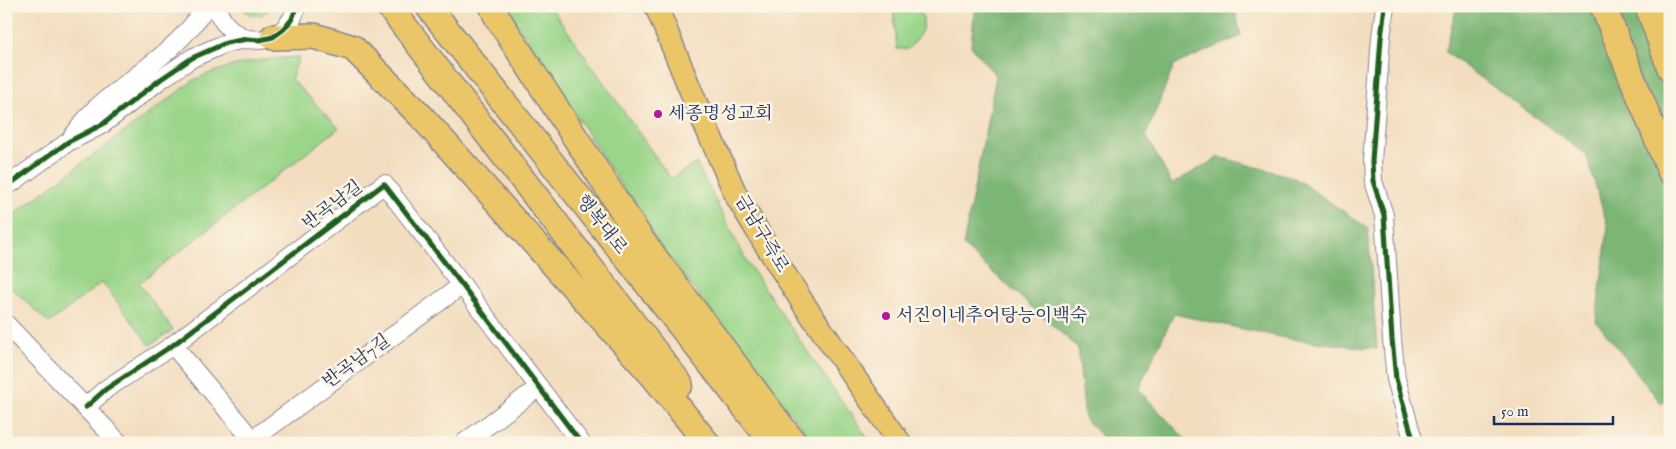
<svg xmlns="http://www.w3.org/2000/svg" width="1676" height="449" viewBox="0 0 1676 449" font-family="'IM FELL English','Noto Serif KR',serif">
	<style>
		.green { fill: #9ad589; stroke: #5a8274 }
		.forest { fill: #7bb675; stroke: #4b726a }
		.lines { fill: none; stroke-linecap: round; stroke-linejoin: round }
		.minor-casing { stroke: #87868e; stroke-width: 20 }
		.major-casing { stroke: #87868e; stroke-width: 25 }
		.highway-casing { stroke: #87868e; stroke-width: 28 }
		.minor { stroke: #fff; stroke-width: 18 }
		.major { stroke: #ebc669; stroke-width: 22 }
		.highway { stroke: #ebc669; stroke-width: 25 }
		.cycleway-casing { stroke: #fcf5e5; stroke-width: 8 }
		.cycleway { stroke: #1b5e20; stroke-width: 5 }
		.poi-dot { fill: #b5179e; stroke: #fcf5e5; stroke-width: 2 }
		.labels { text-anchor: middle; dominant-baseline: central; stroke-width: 5; stroke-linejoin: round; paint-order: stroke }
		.poi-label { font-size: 18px; fill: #1b2f5e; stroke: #fcf5e5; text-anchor: start }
		.street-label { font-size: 18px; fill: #1b2f5e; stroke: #fcf5e5 }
	</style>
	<rect width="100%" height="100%" fill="#fcf5e5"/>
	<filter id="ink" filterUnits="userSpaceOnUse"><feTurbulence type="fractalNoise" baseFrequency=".02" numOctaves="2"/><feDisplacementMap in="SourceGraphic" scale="10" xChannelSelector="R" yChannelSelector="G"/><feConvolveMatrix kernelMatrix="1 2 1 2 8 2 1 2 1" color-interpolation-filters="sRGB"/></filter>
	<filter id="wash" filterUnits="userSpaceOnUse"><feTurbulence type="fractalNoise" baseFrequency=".0096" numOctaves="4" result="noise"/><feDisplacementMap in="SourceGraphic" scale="20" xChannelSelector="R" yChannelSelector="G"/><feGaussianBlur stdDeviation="1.12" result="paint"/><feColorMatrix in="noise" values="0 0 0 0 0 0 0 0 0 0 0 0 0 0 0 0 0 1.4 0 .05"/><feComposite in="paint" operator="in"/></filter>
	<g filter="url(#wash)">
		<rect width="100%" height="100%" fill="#f3ddbf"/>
		<!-- green -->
		<g class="green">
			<path d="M241,6H272C264,18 249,19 241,6Z"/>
			<path d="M505,6H550L671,179L696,163L747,262L817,366L871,443H814L661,247Z"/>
			<path d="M893,6H918C929,25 921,35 908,49H897Z"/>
			<path d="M299,57L291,79L339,128L139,283L173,330L150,345L102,282L49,323L6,283V220L194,80C232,63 258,59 299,57Z"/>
		</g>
		<!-- forest -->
		<g class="forest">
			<path d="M975,6H1234L1241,36L1174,65L1146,135L1172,184L1219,157L1293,177L1368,228L1377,349L1290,339L1174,314L1138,389L1189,443H1109L1085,420L1078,348L963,246L996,76L971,46Z"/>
			<path d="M1457,6H1670V400L1661,403L1596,321L1608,227L1586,154L1445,52Z"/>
		</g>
	</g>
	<g filter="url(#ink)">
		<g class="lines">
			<!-- minor casing -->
			<g class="minor-casing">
				<g id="minor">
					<path d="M217,6C220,23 232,32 247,39"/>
					<path d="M1385,6L1381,38L1372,161L1373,181L1384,215L1392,339L1396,379L1414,443"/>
					<path d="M73,136C80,127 87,117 95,109C131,77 181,49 206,6"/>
					<path d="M6,187L68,142L103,124L161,79L192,58L226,43L247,39L260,40L273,37L284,29L292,19L297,6"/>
					<path d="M6,324L119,443"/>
					<path d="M173,345L255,443"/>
					<path d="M86,407L106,389L173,345L384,184L462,285L581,443"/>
					<path d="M252,440L462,285"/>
					<path d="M464,443L539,387"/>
				</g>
			</g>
			<!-- major casing -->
			<g class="major-casing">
				<path id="major" d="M656,6L700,113L736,195L764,242L805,306L900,443"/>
			</g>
			<!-- highway casing -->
			<g class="highway-casing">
				<g id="highway">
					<path d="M389,6L680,384"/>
					<path d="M428,6L773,443"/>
					<path d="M492,6L497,17L643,242L794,443"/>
					<path d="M1603,6L1670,171"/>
					<path d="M1648,6L1670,68"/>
					<path d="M273,37L314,36L353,48L421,116L654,377L707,443"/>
				</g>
			</g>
			<!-- minor -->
			<use href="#minor" class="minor"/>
			<!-- major -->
			<use href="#major" class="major"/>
			<!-- highway -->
			<use href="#highway" class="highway"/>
			<!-- cycleway casing -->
			<g class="cycleway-casing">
				<g id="cycleway">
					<path d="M1385,6L1381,38L1372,161L1373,181L1384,215L1392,339L1396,379L1414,443"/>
					<path d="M6,187L68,142L103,124L161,79L192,58L226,43L247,39L260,40L273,37L284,29L292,19L297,6"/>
					<path d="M86,407L106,389L173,345L384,184L462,285L581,443"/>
				</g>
			</g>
			<!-- cycleway -->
			<use href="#cycleway" class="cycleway"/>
		</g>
	</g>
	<!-- markers -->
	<g class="poi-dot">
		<circle cx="658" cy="114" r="5"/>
		<circle cx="886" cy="316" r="5"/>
	</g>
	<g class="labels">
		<!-- poi labels -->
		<g class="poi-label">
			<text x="668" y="114">세종명성교회</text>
			<text x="896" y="316">서진이네추어탕능이백숙</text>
		</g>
		<!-- street labels -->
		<g class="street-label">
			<text transform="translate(333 206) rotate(-37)">반곡남길</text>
			<text transform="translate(601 225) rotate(52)">행복대로</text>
			<text transform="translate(761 234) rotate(59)">금남구즉로</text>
			<text transform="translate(357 362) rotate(-36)">반곡남7길</text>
		</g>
	</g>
	<!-- margin -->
	<rect width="1676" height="449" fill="none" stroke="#fcf5e5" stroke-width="25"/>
	<!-- scale -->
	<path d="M1494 416v8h119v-8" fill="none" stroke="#1b2f5e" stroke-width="2.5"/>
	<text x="1501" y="416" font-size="15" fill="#1b2f5e" stroke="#fcf5e5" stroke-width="4" paint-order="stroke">50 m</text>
</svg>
